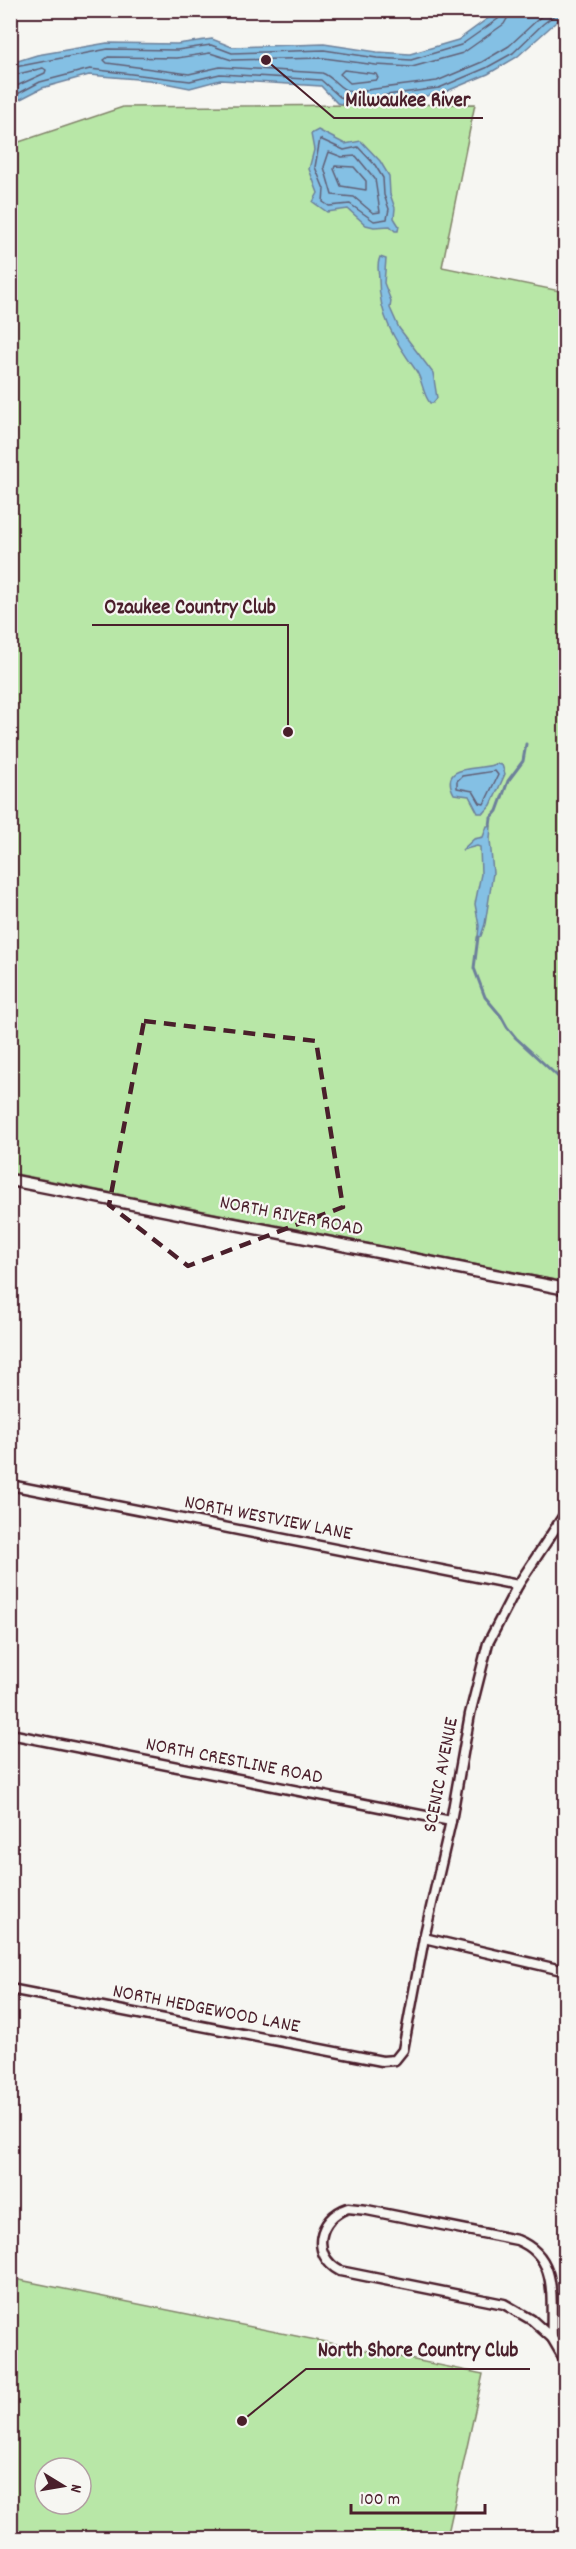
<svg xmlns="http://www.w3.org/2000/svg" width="576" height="2549" viewBox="0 0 576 2549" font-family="Dekko,sans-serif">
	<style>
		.green { fill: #b8e7a7; stroke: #818369; stroke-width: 1.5; fill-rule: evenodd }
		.water { fill: #84c0e4; stroke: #6d809a; stroke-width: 1.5 }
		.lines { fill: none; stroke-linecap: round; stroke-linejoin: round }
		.shore { stroke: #615f75; stroke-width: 1.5 }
		.stream { stroke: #6d809a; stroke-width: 3 }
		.minor-casing { stroke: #4a1f2b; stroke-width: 13 }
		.tertiary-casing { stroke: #4a1f2b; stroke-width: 15 }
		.minor { stroke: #f6f6f2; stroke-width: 8 }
		.tertiary { stroke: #f6f6f2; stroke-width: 10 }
		.marked { fill: none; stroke: #4a1f2b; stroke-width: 4.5; stroke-dasharray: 12 8; stroke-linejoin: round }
		.labels { text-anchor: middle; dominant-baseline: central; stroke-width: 4.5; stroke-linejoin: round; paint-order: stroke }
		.street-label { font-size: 20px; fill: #4a1f2b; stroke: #f6f6f2 }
		.leader { fill: none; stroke: #4a1f2b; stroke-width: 2 }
		.callout-dot { fill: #4a1f2b; stroke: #f6f6f2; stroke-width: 2 }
		.callout-label { font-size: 21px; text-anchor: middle; font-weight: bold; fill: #4a1f2b; stroke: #f6f6f2; stroke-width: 4.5; stroke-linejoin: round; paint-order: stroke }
	</style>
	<rect width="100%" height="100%" fill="#f6f6f2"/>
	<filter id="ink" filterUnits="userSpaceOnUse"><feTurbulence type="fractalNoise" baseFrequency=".0167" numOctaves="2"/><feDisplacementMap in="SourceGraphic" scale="12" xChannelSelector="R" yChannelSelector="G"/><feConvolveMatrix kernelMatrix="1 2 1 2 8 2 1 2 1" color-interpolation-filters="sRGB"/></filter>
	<g filter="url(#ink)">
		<!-- green -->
		<g class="green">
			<path d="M475,104L442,267L565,292V1282L11,1173L10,145L123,107Z"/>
			<path d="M10,2278L483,2374L447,2538H11ZM45,2468H81V2504H45Z"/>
		</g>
		<!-- water -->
		<g class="water">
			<path d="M498,11H565V14L517,57L488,74L440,94L349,106L337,103L321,86L220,80L190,88L149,80L89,75L42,88L11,104V63L37,55L107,43L177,44L212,39L232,47L324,44L377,52L410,54L458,40Z"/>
			<path d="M318,130L345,144L361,141L380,161L389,176L390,194L395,208L394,218L399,226L398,231H395L390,226L374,227L366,225L348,209L327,212L313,202L318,193L309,169L314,150L311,134Z"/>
			<path d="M380,257L386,259L384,283L391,301L390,308L399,328L433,373L437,398L433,403H430C422,393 423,380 415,369C395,341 379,316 379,280C379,271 376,266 380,257Z"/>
			<path d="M496,764L502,765L505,774L491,805L484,813H478L469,796L454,794C437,762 482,771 496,764Z"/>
			<path d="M487,826H491L490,840L493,873L485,924L481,936L478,937L479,926L475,904L481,874L480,847L477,846L462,850L474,839L483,837Z"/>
		</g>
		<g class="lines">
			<!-- shore -->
			<g class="shore">
				<path d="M509,10L508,17L504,24L463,53L412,67L376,65L324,58L232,60L210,53L177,58L108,57L104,60L107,63L189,74L220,67L322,73C334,77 339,90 351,92L437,81L482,62L509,46L548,10"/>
				<path d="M10,68L108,49L177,50L211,45L232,53L324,50L377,58L411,60L461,45L498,19L502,10"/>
				<path d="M344,70L376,74L378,78L376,80L350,83L340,74Z"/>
				<path d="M10,76L43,68L46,70L45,73L10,89"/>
				<path d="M10,98L40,82L90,69L190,81L220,74L321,80L340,97L349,100L439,88L486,68L513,53L543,24L561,10"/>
				<path d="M320,139L344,150L358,147L375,165L383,178L384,195L389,209L387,219L374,221L350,204L329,206L323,202L324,189L315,167Z"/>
				<path d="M329,152L342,157L356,156L375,179L380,212L373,213L354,197L332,195L324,167Z"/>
				<path d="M335,166L354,167L366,181V190L341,186L334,169Z"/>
				<path d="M495,771L498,775L484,804L480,803L473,791L457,788V781L462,776Z"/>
			</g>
			<!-- stream -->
			<g class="stream">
				<path d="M490,826L491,818L497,811L508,781L523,761L526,744"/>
				<path d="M478,937L474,968L485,997L501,1016L507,1027L516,1038L566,1084"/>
			</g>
			<!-- minor casing -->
			<g class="minor-casing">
				<g id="minor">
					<path d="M10,1485L518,1585"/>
					<path d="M10,1734L451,1821"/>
					<path d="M424,1938L566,1971"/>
					<path d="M10,1989L382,2061L395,2060L403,2050L424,1938L451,1821L470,1714L488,1643L518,1585L566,1512"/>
					<path d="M348,2208L367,2210L517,2240C560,2257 550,2299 552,2338L532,2320L504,2304L340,2271C310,2255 318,2218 348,2208Z"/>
					<path d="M552,2338L566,2362"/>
				</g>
			</g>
			<!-- tertiary casing -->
			<g class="tertiary-casing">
				<path id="tertiary" d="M10,1180L566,1289"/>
			</g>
			<!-- minor -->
			<use href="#minor" class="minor"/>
			<!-- tertiary -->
			<use href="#tertiary" class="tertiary"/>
		</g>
	</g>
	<!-- marked area -->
	<path class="marked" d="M144,1021L316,1041L343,1207L188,1266L109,1205Z"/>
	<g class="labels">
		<!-- street labels -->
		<g class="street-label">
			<text transform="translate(291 1217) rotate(11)">NORTH RIVER ROAD</text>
			<text transform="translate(268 1519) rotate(11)">NORTH WESTVIEW LANE</text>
			<text transform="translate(234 1762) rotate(11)">NORTH CRESTLINE ROAD</text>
			<text transform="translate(442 1775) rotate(-79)">SCENIC AVENUE</text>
			<text transform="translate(206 2010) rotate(11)">NORTH HEDGEWOOD LANE</text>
		</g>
	</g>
	<!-- callouts -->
	<path class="leader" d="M266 60L334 118H483M288 732L288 625H92M242 2421L306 2369H530"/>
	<g class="callout-dot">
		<circle cx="266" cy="60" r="6"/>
		<circle cx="288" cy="732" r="6"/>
		<circle cx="242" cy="2421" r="6"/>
	</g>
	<g class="callout-label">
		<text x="408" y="106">Milwaukee River</text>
		<text x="190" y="613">Ozaukee Country Club</text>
		<text x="418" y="2356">North Shore Country Club</text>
	</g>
	<!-- margin -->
	<rect width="576" height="2549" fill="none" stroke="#f6f6f2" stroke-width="36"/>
	<rect x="18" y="18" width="540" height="2513" fill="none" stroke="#4a1f2b" stroke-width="2" filter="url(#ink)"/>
	<!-- north arrow -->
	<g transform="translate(63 2486) rotate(101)"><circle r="28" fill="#f6f6f2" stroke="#b1a0a2" stroke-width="1.5"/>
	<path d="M0-4.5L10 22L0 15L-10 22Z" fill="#4a1f2b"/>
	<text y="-9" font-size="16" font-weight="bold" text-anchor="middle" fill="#4a1f2b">N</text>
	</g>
	<!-- scale -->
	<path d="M351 2504v9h134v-9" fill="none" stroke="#4a1f2b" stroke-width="3"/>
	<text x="360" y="2504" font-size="18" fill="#4a1f2b" stroke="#f6f6f2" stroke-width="4.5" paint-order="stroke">100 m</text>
</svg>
